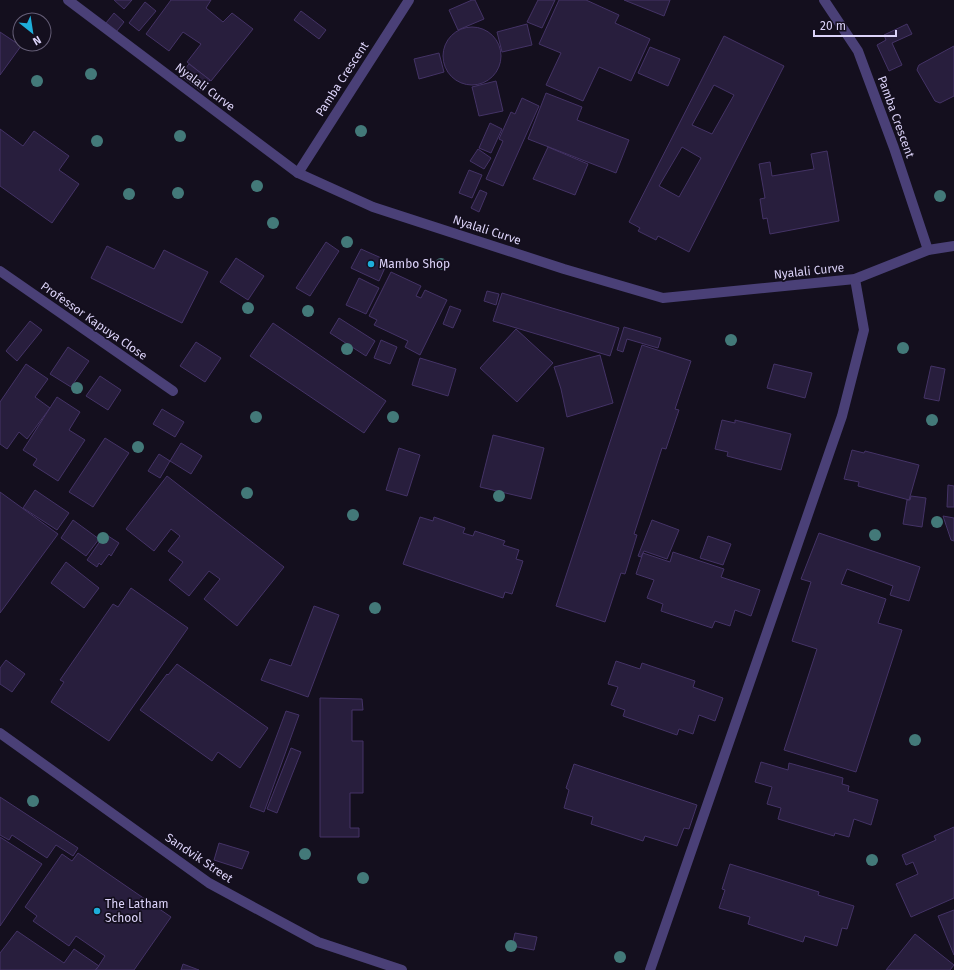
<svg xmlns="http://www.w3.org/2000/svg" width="954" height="970" viewBox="0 0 954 970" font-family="'Fira Sans',sans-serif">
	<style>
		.building { fill: #281e3d; stroke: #436; fill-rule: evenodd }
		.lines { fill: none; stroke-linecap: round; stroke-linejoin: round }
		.minor { stroke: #4a4077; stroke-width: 10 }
		.tree { fill: #437979 }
		.poi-dot { fill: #1eaeda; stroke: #140f1e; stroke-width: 1.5 }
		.labels { text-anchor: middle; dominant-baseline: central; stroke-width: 3.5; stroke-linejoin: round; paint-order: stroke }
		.street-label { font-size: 12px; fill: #dcd3f9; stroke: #140f1e }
		.poi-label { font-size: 12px; fill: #dcd3f9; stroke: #140f1e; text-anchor: start }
	</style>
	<rect width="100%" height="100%" fill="#140f1e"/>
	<!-- building -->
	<g class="building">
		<path d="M114,0H132L124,9Z"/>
		<path d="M171,0H211L206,8L223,22L232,13L253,29L211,81L187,62L201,44L183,32L169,51L146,34Z"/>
		<path d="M472,0H475L484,19L458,30L449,10Z"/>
		<path d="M538,0H555L542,28L527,22Z"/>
		<path d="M559,0H586L619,15L615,23L650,39L631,81L599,67L583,101L546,85L561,53L539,44Z"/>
		<path d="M624,0H670L664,16Z"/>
		<path d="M145,2L156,11L139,31L129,23Z"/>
		<path d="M301,11L326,30L319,39L294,20Z"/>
		<path d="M114,13L124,22L116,32L106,23Z"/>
		<path d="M527,24L532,45L502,52L497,32Z"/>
		<path d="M907,24L912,34L892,43L902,65L889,71L877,45L886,40L884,35Z"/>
		<circle cx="472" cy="56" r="29"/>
		<path d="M0,32L21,46L0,75Z"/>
		<path d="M724,36L784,66L689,252L658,236L656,240L638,231L640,228L629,222ZM714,85L734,95L712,134L692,125ZM682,147L701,158L679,197L659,186Z"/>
		<path d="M954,46V96L940,103L935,101L917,70L918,67L919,65Z"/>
		<path d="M650,47L680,59L668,86L638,73Z"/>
		<path d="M439,53L444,72L419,79L414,59Z"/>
		<path d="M189,64L210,80L201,91L180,75Z"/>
		<path d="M496,81L503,111L479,116L472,87Z"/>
		<path d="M546,93L582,107L577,120L629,140L616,173L528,139Z"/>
		<path d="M522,98L539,106L503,186L486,179L503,141L499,139L511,112L515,114Z"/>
		<path d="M490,123L502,129L491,153L479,148Z"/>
		<path d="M0,129L23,146L34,131L69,156L59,170L79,184L52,223L0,186Z"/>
		<path d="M548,147L588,164L575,195L533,179Z"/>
		<path d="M478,149L491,158L484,169L470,161Z"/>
		<path d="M827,151L839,221L770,234L767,218L763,219L760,199L765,198L759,164L770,162L772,176L814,169L811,154Z"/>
		<path d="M469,170L482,175L472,198L459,193Z"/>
		<path d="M480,190L487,193L479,212L471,208Z"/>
		<path d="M326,242L339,251L310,296L296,288Z"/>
		<path d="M107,246L154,269L164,250L208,272L182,323L91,278Z"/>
		<path d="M361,249L388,261L379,281L351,268Z"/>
		<path d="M236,258L264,276L248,300L220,282Z"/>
		<path d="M391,272L421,286L416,296L421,298L425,290L447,300L420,355L405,347L408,341L374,325L377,320L369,316Z"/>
		<path d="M359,278L379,288L366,314L346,305Z"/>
		<path d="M487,291L499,294L496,305L484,301Z"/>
		<path d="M502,293L619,328L610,356L493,321Z"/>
		<path d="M450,306L461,310L453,328L443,324Z"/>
		<path d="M339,318L375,341L366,356L330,333Z"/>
		<path d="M30,321L42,330L17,361L6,351Z"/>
		<path d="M273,323L386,401L364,433L250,356Z"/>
		<path d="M624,327L661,338L658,348L627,339L623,352L617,350Z"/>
		<path d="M516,329L553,363L517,402L480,368Z"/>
		<path d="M381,340L397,347L390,364L374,358Z"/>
		<path d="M196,342L221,358L205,382L180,366Z"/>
		<path d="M642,345L691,361L675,409L679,410L666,449L662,448L634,534L637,535L625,574L621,573L605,622L556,606Z"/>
		<path d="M68,347L89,361L71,387L50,374Z"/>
		<path d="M600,355L613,403L567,417L561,389L554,367Z"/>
		<path d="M420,358L456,369L448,396L412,385Z"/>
		<path d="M26,364L48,379L35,397L50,408L27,439L19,432L7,449L0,444V402Z"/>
		<path d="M774,364L812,373L805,398L767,388Z"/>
		<path d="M931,366L945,369L939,401L924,398Z"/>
		<path d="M100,376L121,390L108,410L86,396Z"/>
		<path d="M57,397L80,412L69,430L85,440L58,481L33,465L37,459L23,450Z"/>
		<path d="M162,409L184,422L175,437L153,424Z"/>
		<path d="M722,420L735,423V420L791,434L781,470L727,456L728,452L715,449Z"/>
		<path d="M493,435L544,448L531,499L480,487Z"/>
		<path d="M105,438L129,453L93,507L69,492Z"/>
		<path d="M181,443L202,456L191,474L170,461Z"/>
		<path d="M399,448L420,455L407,496L386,490Z"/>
		<path d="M852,450L864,453L865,451L919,465L909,500L858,486L859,482L844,479Z"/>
		<path d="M159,454L170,461L160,478L148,471Z"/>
		<path d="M167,476L284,567L237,626L204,599L220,579L209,571L189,596L169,580L183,562L168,551L180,536L171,529L154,551L126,529Z"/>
		<path d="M948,485L954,486V507H947Z"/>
		<path d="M35,490L69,513L57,530L23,508Z"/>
		<path d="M0,492L58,534L0,613Z"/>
		<path d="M911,496L926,498L922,527L903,524L907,500H910Z"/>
		<path d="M943,516L954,518V541L951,540Z"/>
		<path d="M420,517L433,521L434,517L465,528L463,533L473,536L475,531L505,541L503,545L519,550L516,559L523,561L512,594L505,592L503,598L403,564Z"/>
		<path d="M73,520L99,539L86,556L61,538Z"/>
		<path d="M652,520L679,530L667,559L644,551L641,557L638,556Z"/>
		<path d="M819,533L920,567L909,601L890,595L893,586L847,569L841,584L886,599L878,623L902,630L856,772L784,750L817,649L792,641L811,582L801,579Z"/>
		<path d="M105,534L119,543L111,556L109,554L101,565L99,563L97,567L87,560Z"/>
		<path d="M708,536L731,544L723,565L700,558Z"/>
		<path d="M673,552L724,569L721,577L760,590L751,616L735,610L730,626L715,621L712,628L661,611L663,604L647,598L654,580L636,574L643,553L670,562Z"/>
		<path d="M66,562L99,588L84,608L51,583Z"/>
		<path d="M131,588L188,628L109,741L51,702L64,682L60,680L113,604L118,607Z"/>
		<path d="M314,606L339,615L308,697L261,680L270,659L291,666Z"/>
		<path d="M6,660L25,674L12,692L0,684V668Z"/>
		<path d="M616,661L640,669L642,663L695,681L693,687L723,698L715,721L699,715L693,734L679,729L677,735L623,716L625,710L611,705L618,687L608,684Z"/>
		<path d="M177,664L268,728L240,768L218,752L212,761L140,710L167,674L168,675Z"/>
		<path d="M320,698L362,699L363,710H352V741H363V793H350V828H359V837H320Z"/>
		<path d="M286,711L299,715L264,812L250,807Z"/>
		<path d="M291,748L301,752L277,813L267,809Z"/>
		<path d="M761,762L788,770L789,763L843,778L842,784L849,786L848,791L878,800L871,825L854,819L849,837L835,833L834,836L778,819L781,808L767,804L772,787L755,782Z"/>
		<path d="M574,764L697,805L689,829L684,828L677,846L645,836L643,841L591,824L593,817L564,808L569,790L566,788Z"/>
		<path d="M0,797L78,848L73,856L56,845L47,858L12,835L9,840L0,835Z"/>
		<path d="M954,827V898L911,917L896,884L918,874L913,862L906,865L902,855L936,840L934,836Z"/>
		<path d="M0,837L42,864L0,926Z"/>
		<path d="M219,843L249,852L242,869L214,860Z"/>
		<path d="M78,853L171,917L134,970H96L105,956L76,936L69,946L33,921L37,916L25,907L62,854L72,861Z"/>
		<path d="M730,864L819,892L818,895L854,906L847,929L842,928L837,946L805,936L803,942L748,924L750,917L719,908L725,890L722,889Z"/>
		<path d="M954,910V955L938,916Z"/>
		<path d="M17,931L64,963L74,949L99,966L95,970H0V953Z"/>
		<path d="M515,933L537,937L534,950L512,946Z"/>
		<path d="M915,934L954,965L950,970H886Z"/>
		<path d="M183,964L199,970H181Z"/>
	</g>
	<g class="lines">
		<!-- minor -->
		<g class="minor">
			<path d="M68,0L298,173L373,207L564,269L663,298L855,279L928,250L954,246"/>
			<path d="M824,0L858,51L894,148L928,250"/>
			<path d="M298,173L409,0"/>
			<path d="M0,271L173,391"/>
			<path d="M0,733L209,883L318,942L402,970"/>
			<path d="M650,970L842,416L864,330L855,279"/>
		</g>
	</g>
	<!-- trees -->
	<g class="tree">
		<circle cx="91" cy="74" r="6"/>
		<circle cx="37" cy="81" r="6"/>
		<circle cx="361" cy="131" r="6"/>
		<circle cx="180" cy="136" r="6"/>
		<circle cx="97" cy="141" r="6"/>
		<circle cx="257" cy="186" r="6"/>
		<circle cx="178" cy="193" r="6"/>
		<circle cx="129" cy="194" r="6"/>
		<circle cx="940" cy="196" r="6"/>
		<circle cx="273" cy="223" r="6"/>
		<circle cx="347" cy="242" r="6"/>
		<circle cx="441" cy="264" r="6"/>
		<circle cx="248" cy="308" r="6"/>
		<circle cx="308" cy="311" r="6"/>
		<circle cx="731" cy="340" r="6"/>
		<circle cx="903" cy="348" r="6"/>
		<circle cx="347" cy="349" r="6"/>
		<circle cx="77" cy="388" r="6"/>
		<circle cx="256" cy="417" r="6"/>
		<circle cx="393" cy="417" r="6"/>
		<circle cx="932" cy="420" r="6"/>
		<circle cx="138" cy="447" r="6"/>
		<circle cx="247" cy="493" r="6"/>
		<circle cx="499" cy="496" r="6"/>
		<circle cx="353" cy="515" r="6"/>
		<circle cx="937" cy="522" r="6"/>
		<circle cx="875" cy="535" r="6"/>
		<circle cx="103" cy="538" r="6"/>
		<circle cx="375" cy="608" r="6"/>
		<circle cx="915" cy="740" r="6"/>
		<circle cx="33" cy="801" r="6"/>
		<circle cx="305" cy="854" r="6"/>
		<circle cx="872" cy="860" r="6"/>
		<circle cx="363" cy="878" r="6"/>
		<circle cx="511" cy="946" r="6"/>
		<circle cx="620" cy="957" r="6"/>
	</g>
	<!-- markers -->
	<g class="poi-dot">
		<circle cx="371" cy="264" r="4"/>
		<circle cx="97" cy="911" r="4"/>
	</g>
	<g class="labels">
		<!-- street labels -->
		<g class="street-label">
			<text transform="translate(342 79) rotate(-57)">Pamba Crescent</text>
			<text transform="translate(205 87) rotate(37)">Nyalali Curve</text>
			<text transform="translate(896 117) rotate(70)">Pamba Crescent</text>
			<text transform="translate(487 230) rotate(18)">Nyalali Curve</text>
			<text transform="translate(809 271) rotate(-6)">Nyalali Curve</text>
			<text transform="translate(94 321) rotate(35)">Professor Kapuya Close</text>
			<text transform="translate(199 858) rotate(34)">Sandvik Street</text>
		</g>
		<!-- poi labels -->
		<g class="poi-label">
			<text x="379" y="264">Mambo Shop</text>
			<text x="105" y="904">The Latham<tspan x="105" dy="14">School</tspan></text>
		</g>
	</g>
	<!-- north arrow -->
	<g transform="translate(32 32) rotate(150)"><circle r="19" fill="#140f1e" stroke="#645d76"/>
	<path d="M0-3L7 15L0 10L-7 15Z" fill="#1eaeda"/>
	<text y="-6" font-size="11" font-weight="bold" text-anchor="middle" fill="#dcd3f9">N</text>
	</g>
	<!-- scale -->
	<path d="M814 30v6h82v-6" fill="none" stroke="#dcd3f9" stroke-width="2"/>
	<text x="820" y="30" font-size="12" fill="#dcd3f9" stroke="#140f1e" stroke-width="3" paint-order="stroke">20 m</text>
</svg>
